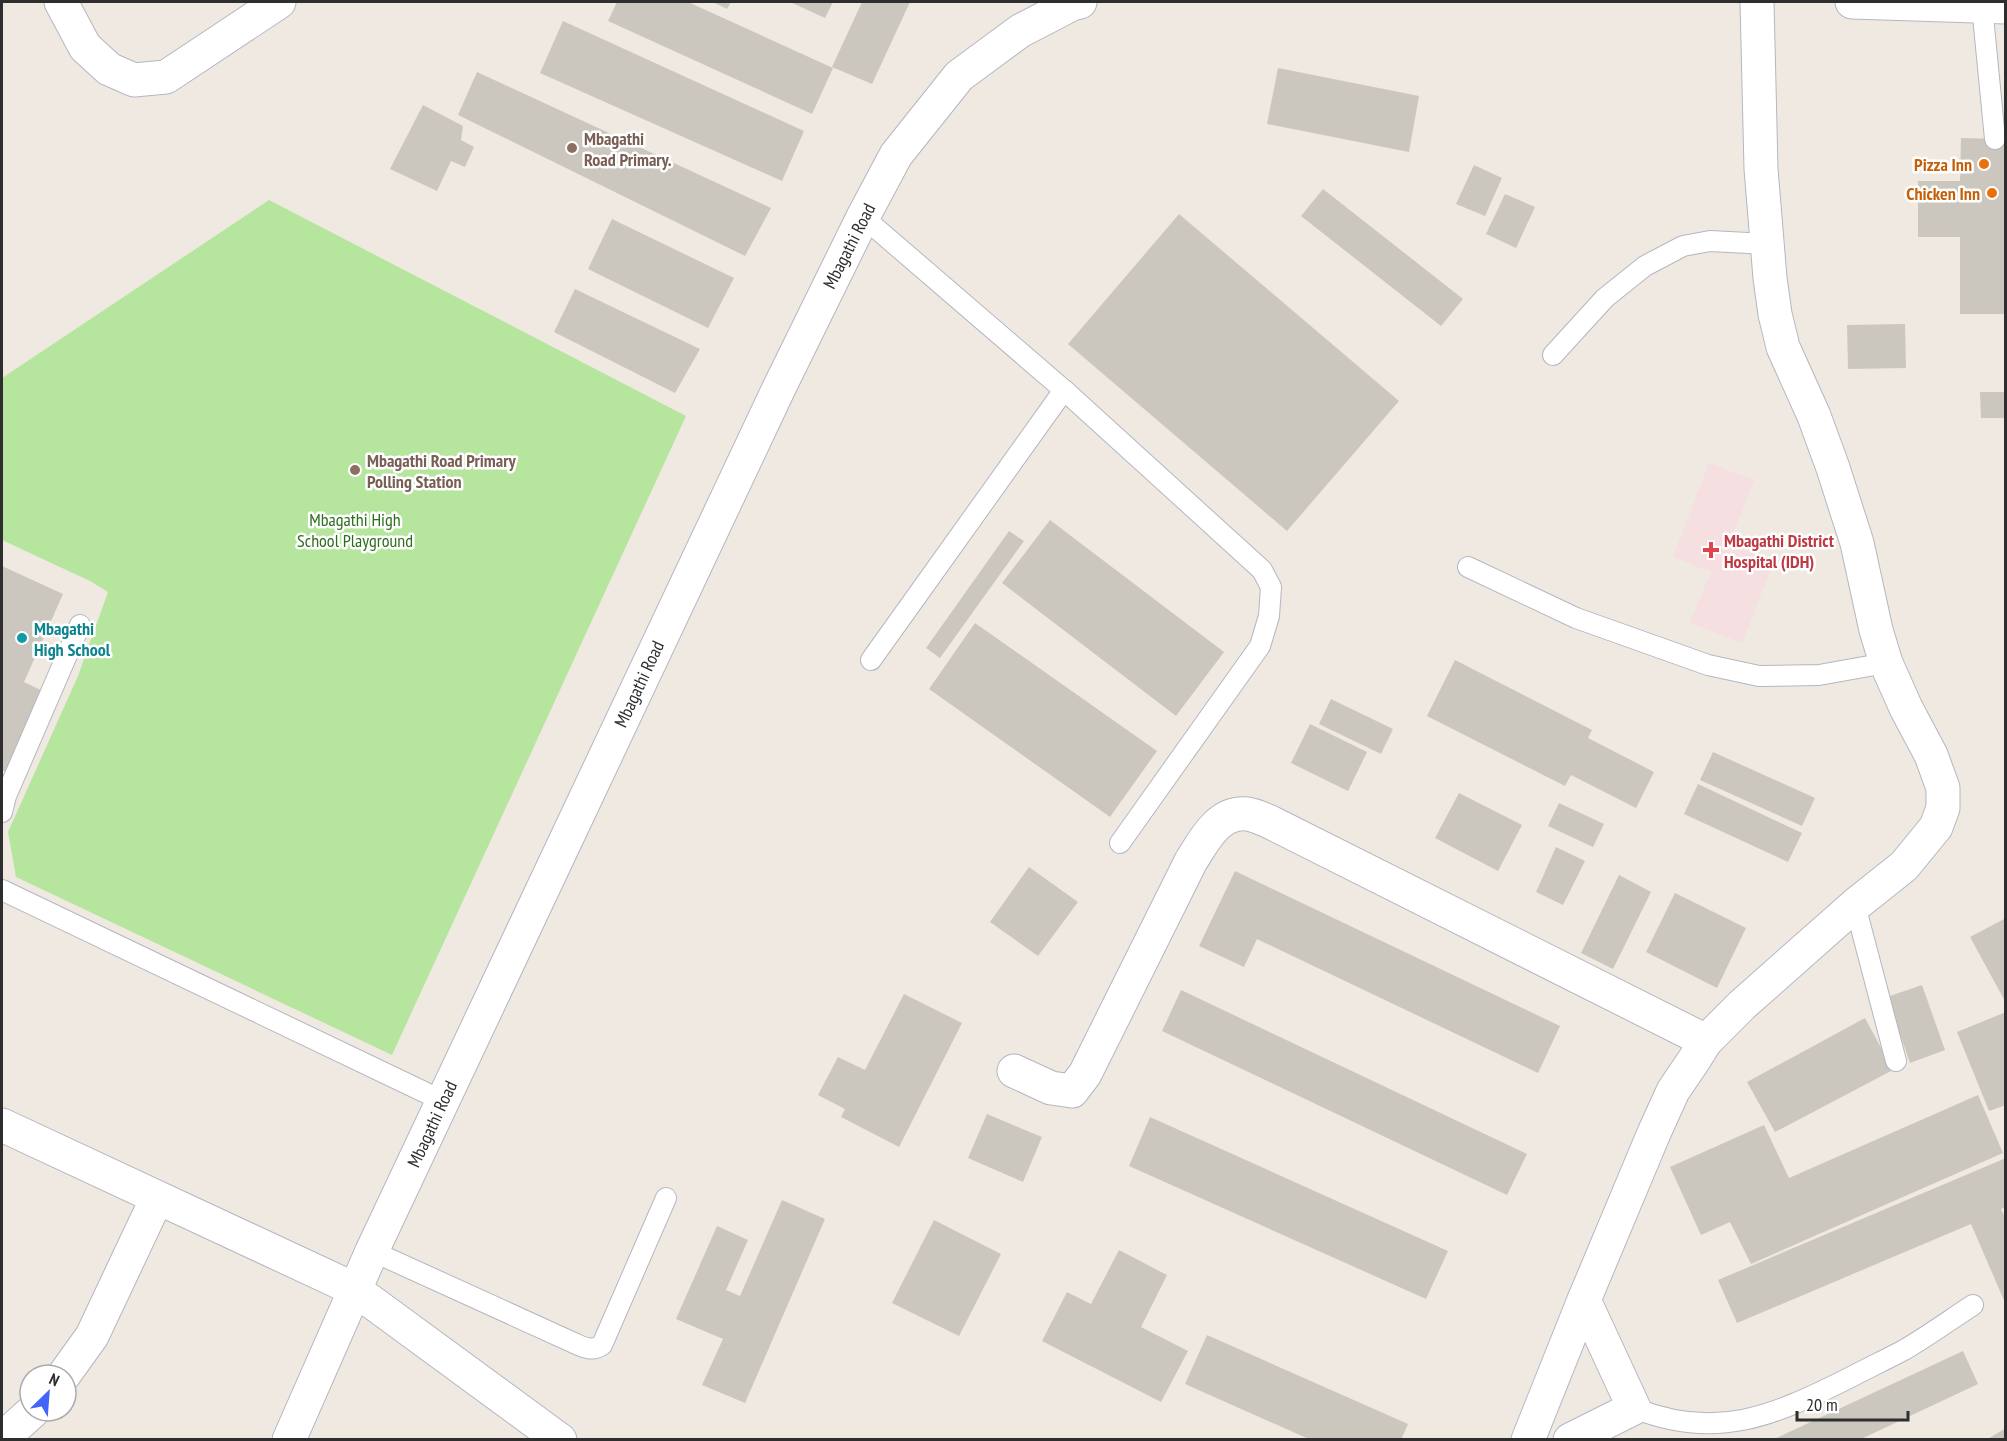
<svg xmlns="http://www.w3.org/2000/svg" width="2007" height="1441" viewBox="0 0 2007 1441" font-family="'PT Sans Narrow',sans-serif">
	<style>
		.medical { fill: #f5dfe0 }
		.green { fill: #b6e59e }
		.building { fill: #cbc7bf }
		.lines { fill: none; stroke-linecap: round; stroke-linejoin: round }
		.lane-casing { stroke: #b4b7c1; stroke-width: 22 }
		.street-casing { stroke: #b4b7c1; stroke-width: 35 }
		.lane { stroke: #fff; stroke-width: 20 }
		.street { stroke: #fff; stroke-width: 33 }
		.education-dot { fill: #8d6e63; stroke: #fff; stroke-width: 2 }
		.food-dot { fill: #e8710a; stroke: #fff; stroke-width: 2 }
		.health-dot { fill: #e0444e; stroke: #fff; stroke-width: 2 }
		.culture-dot { fill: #0f9aa8; stroke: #fff; stroke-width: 2 }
		.labels { text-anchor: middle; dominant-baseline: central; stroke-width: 5; stroke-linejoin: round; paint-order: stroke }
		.education-label { font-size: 18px; font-weight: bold; fill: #785e54; stroke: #fff; text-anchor: start }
		.food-label { font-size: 18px; font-weight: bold; fill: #c56008; stroke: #fff; text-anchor: end }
		.street-label { font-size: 18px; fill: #2e2e2e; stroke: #fff }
		.park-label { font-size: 18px; fill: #2c6e1b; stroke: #fff }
		.health-label { font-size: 18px; font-weight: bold; fill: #be3a42; stroke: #fff; text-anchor: start }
		.culture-label { font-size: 18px; font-weight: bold; fill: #0d838f; stroke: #fff; text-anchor: start }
	</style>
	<rect width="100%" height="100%" fill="#efe9e1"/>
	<!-- medical -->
	<path class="medical" d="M1709,463L1754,480L1729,543L1774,561L1742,643L1690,623L1711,572L1673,557Z"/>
	<!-- green -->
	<path class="green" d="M269,200L686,416L392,1055L16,877L8,832L78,676L108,592L90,581L2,540V378Z"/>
	<!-- building -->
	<g class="building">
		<path d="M617,2H688L833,68L812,114L608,21Z"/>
		<path d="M713,2H731L727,9Z"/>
		<path d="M790,2H833L825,18Z"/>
		<path d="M862,2H910L872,84L832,67Z"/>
		<path d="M563,21L804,131L782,181L540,73Z"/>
		<path d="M1278,68L1419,96L1409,152L1267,124Z"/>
		<path d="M477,72L771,208L745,256L458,115Z"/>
		<path d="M423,105L463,126L461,140L474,147L465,167L451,161L437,191L390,169Z"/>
		<path d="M1961,138L2006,139V314H1960V237H1918V181H1960Z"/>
		<path d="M1474,165L1502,178L1485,216L1456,204Z"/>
		<path d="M1323,189L1463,299L1441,326L1301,216Z"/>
		<path d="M1505,194L1535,207L1516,248L1486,234Z"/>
		<path d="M1179,214L1399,401L1287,531L1068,344Z"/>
		<path d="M612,219L734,278L708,328L588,269Z"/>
		<path d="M575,289L700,349L675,393L554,332Z"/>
		<path d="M1905,324L1906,368L1848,369L1847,325Z"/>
		<path d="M1980,392H2006V418H1981Z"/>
		<path d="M1050,520L1224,652L1176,716L1002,583Z"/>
		<path d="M1009,531L1024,541L940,658L926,648Z"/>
		<path d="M2,566L63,594L24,682L43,691L11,775L2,770Z"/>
		<path d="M975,623L1157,751L1110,817L929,689Z"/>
		<path d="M1455,660L1592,730L1588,738L1654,772L1636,808L1571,775L1565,786L1427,716Z"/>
		<path d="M1331,699L1393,729L1381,754L1319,724Z"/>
		<path d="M1310,724L1367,752L1348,791L1291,763Z"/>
		<path d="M1713,752L1815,798L1802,826L1700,780Z"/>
		<path d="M1698,784L1802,833L1788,862L1684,814Z"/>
		<path d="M1459,793L1522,825L1498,871L1435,838Z"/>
		<path d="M1559,803L1604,824L1593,847L1548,826Z"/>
		<path d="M1556,847L1585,861L1563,905L1536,892Z"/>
		<path d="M1029,867L1078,902L1038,956L990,922Z"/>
		<path d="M1235,871L1560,1026L1538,1073L1257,939L1244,967L1199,946Z"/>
		<path d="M1619,875L1651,892L1613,969L1581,953Z"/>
		<path d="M1675,893L1746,928L1717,988L1646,952Z"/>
		<path d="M2006,918V1003L1970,937Z"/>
		<path d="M1922,985L1945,1050L1910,1063L1887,997Z"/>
		<path d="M1181,990L1527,1154L1507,1195L1162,1031Z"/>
		<path d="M904,994L962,1023L899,1147L841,1117L845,1109L818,1095L838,1057L865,1070Z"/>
		<path d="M2006,1012V1105L1989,1111L1957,1032Z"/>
		<path d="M1865,1018L1893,1070L1775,1132L1747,1082Z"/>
		<path d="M1978,1095L2003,1153L1751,1264L1730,1222L1701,1235L1670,1167L1764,1125L1789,1178Z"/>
		<path d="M987,1114L1042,1137L1023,1182L968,1158Z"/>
		<path d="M1150,1117L1448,1251L1426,1299L1129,1166Z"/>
		<path d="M2006,1158V1207L2001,1209L2006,1219V1305L1971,1224L1737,1323L1718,1280Z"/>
		<path d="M782,1200L825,1219L745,1403L702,1385L723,1339L676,1319L717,1226L748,1240L726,1290L740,1296Z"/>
		<path d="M934,1220L1001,1254L959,1336L892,1303Z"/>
		<path d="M1119,1250L1167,1275L1141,1327L1188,1351L1161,1402L1042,1341L1067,1292L1091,1304Z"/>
		<path d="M1207,1335L1408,1424L1401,1440H1311L1185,1384Z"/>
		<path d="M1963,1351L1978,1384L1859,1440H1772Z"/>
		<path d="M2006,1428V1440H1986Z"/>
	</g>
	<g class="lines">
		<!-- lane casing -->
		<g class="lane-casing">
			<g id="lane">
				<path d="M1982,6L1995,139"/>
				<path d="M863,217L1064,390L1262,570L1271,587L1269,616L1260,646L1120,843"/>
				<path d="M1553,355L1605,298L1645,266L1683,246L1710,241L1767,244"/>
				<path d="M1468,567L1576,618L1708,665L1759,676L1819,675L1886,663"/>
				<path d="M871,660L1064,390"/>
				<path d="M2,812L6,796L80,625"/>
				<path d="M2,890L443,1101"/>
				<path d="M1855,905L1896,1061"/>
				<path d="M372,1251L574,1343C583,1347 592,1352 602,1345L666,1198"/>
				<path d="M1634,1408C1716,1441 1773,1416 1847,1379C1866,1369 1885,1360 1904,1350C1928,1336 1950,1320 1973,1305"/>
			</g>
		</g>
		<!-- street casing -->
		<g class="street-casing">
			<g id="street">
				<path d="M61,2L85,47L109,69L134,80L166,77L279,2"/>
				<path d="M1852,2L2006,7"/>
				<path d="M1014,1071L1051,1088L1072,1091L1085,1074L1191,861C1204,841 1218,811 1247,814C1255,815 1263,819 1270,822L1706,1041"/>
				<path d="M2,1125L354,1289L560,1440"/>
				<path d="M64,1375L92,1336L157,1198"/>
				<path d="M2,1439L33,1411"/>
				<path d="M289,1440L372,1251L779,388L863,217L896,155L959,76L1020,31L1072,4L1080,2"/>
				<path d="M1528,1440L1584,1300L1654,1133L1673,1091L1694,1060L1706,1041L1742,1005L1855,905L1904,866L1936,827L1943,808V788L1931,755L1906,708L1886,663L1876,630L1857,543L1833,468L1814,416L1783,347L1775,314L1770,278L1761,169L1757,2"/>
				<path d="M1570,1440L1634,1408L1584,1300"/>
			</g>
		</g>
		<!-- lane -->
		<use href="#lane" class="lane"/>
		<!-- street -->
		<use href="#street" class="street"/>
	</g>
	<!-- markers -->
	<g class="education-dot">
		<circle cx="572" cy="148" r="6"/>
		<circle cx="355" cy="470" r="6"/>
	</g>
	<g class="food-dot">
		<circle cx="1984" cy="164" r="6"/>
		<circle cx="1992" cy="193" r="6"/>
	</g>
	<path class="health-dot" d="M1708 541h6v6h6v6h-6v6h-6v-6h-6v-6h6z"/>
	<circle class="culture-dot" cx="22" cy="638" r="6"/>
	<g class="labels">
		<!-- education labels -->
		<g class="education-label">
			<text x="584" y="138">Mbagathi<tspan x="584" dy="21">Road Primary.</tspan></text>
			<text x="367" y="460">Mbagathi Road Primary<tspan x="367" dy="21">Polling Station</tspan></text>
		</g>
		<!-- food labels -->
		<g class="food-label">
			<text x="1972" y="164">Pizza Inn</text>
			<text x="1980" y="193">Chicken Inn</text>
		</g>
		<!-- street labels -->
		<g class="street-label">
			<text transform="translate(849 246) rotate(-63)">Mbagathi Road</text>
			<text transform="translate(639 684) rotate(-65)">Mbagathi Road</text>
			<text transform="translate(432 1124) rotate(-65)">Mbagathi Road</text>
		</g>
		<!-- park labels -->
		<g class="park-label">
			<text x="355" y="519">Mbagathi High<tspan x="355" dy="21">School Playground</tspan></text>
		</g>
		<!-- health labels -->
		<g class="health-label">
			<text x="1724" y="540">Mbagathi District<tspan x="1724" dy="21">Hospital (IDH)</tspan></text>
		</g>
		<!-- culture labels -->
		<g class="culture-label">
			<text x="34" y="628">Mbagathi<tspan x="34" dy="21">High School</tspan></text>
		</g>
	</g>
	<!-- border -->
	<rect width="2007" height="1441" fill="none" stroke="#2e2e2e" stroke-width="6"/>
	<!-- north arrow -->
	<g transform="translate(48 1393) rotate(25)"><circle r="28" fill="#ffffff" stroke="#ababab" stroke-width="1.5"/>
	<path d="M0-4.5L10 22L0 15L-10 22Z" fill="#4264fb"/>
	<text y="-9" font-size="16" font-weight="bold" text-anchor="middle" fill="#2e2e2e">N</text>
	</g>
	<!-- scale -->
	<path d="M1797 1411v9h111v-9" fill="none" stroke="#2e2e2e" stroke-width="3"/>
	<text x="1806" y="1411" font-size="18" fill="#2e2e2e" stroke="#ffffff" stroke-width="4.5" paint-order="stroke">20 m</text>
</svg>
